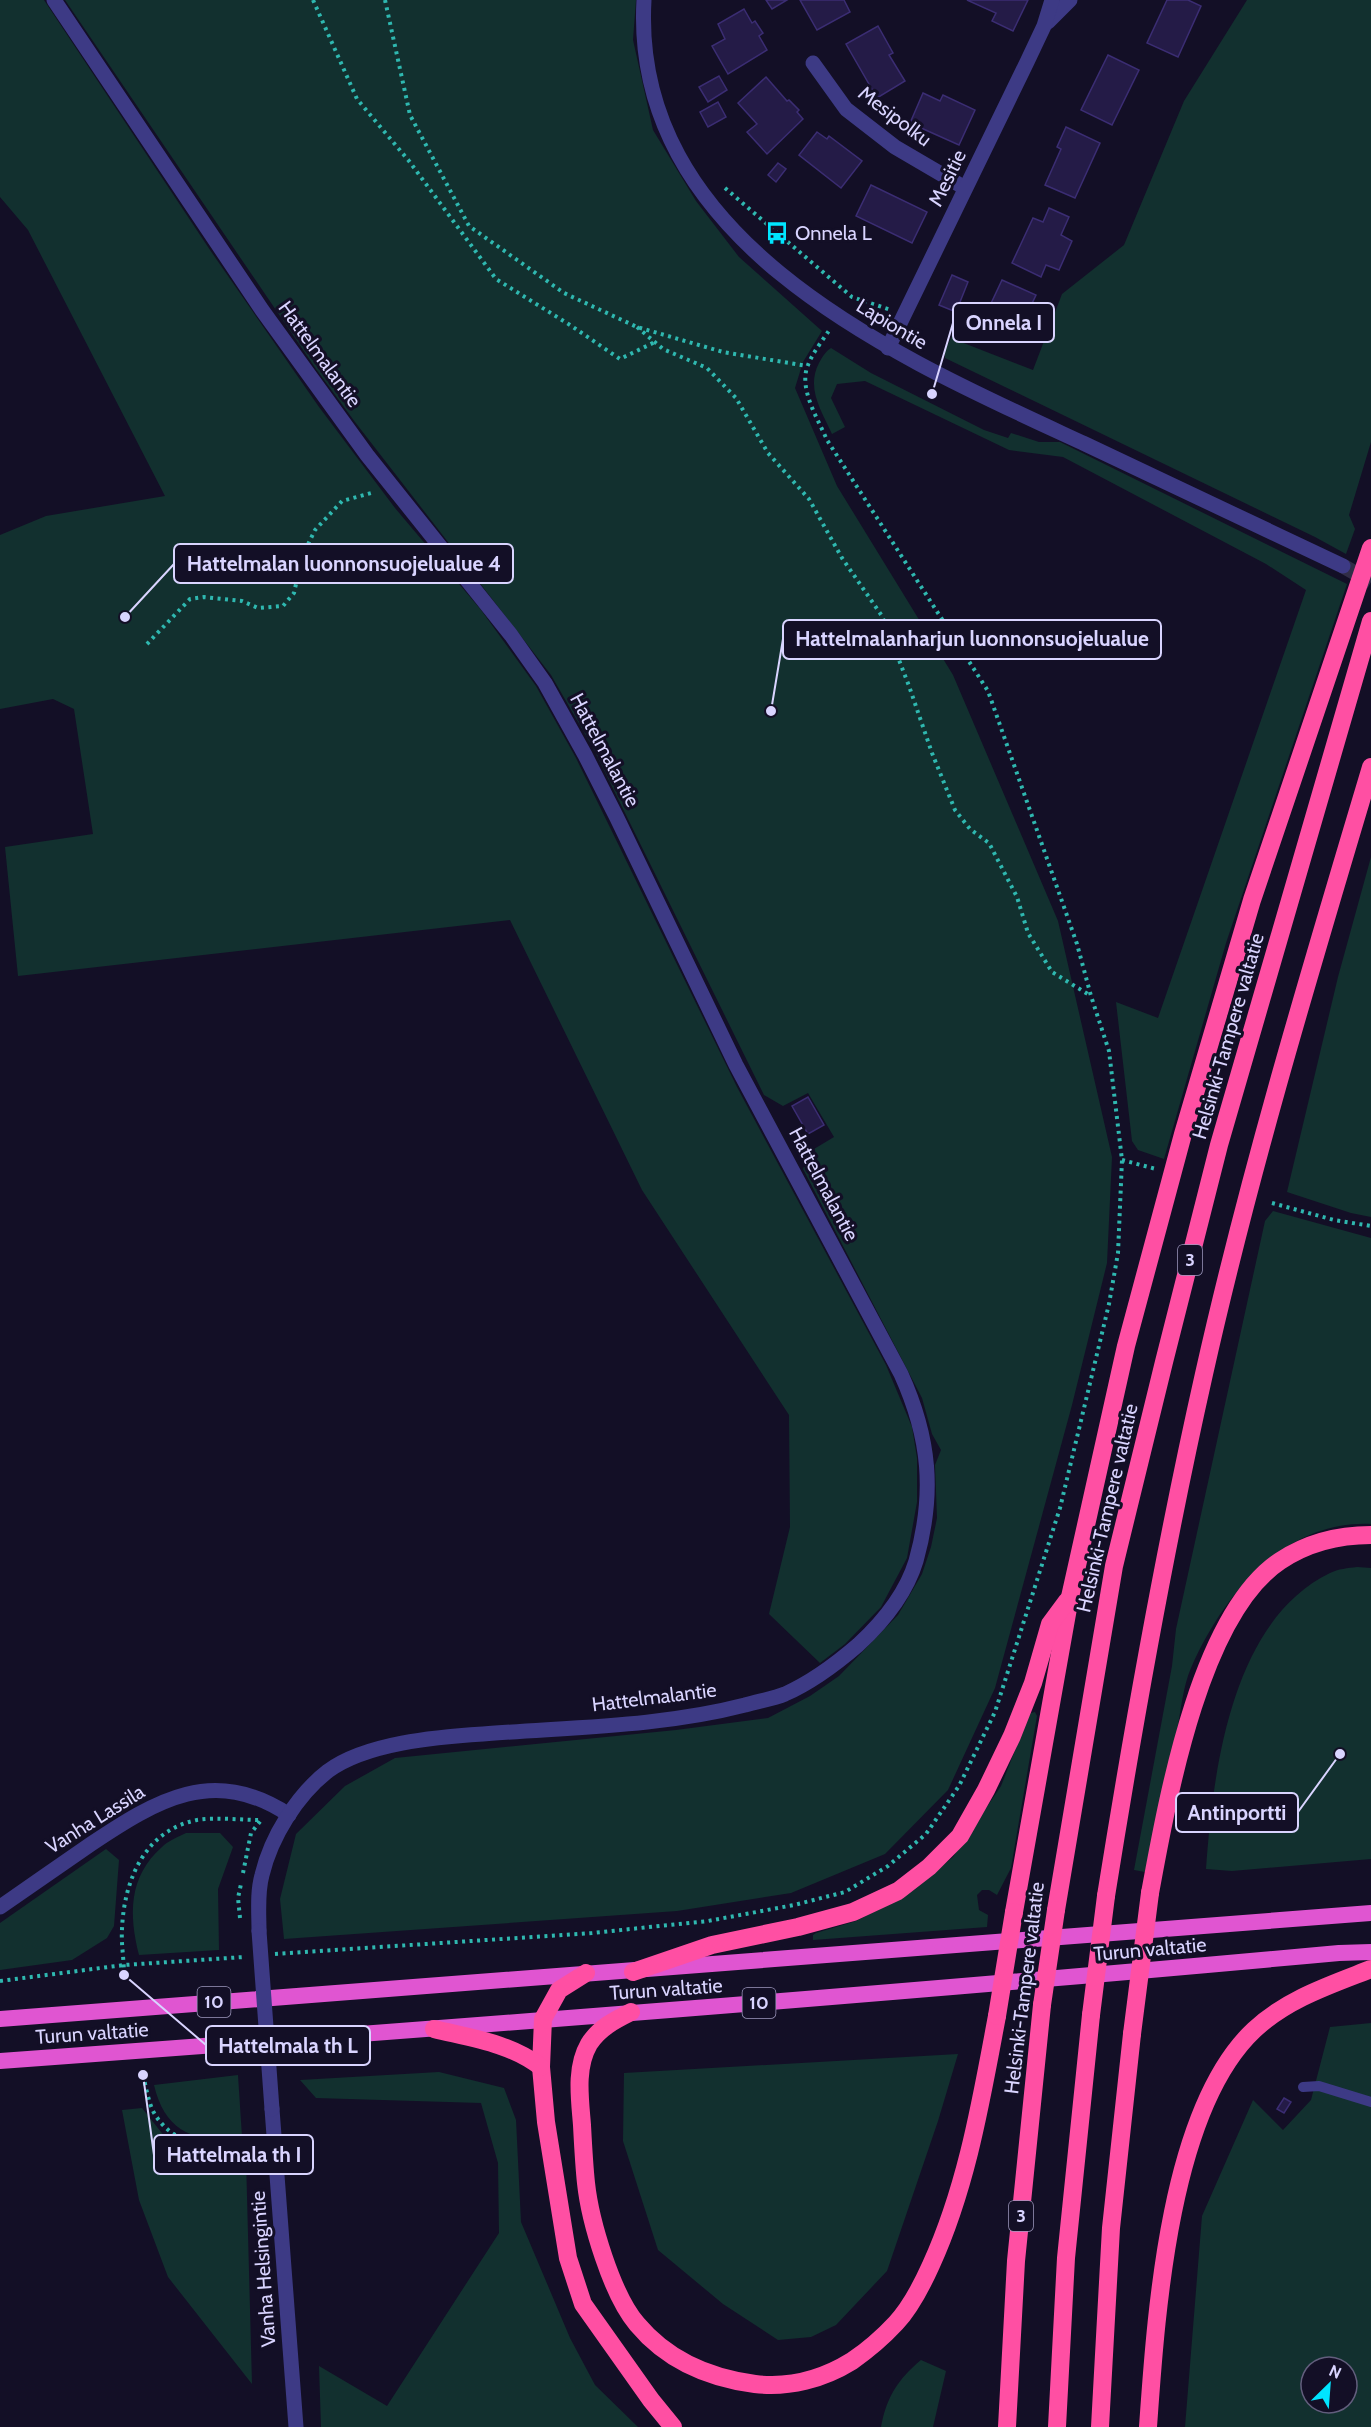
<svg xmlns="http://www.w3.org/2000/svg" width="1371" height="2427" viewBox="0 0 1371 2427" font-family="Cabin,sans-serif">
	<style>
		.green { fill: #12302f; fill-rule: evenodd }
		.building { fill: #241b47; stroke: #3b2d73; stroke-width: 1.5 }
		.lines { fill: none; stroke-linecap: round; stroke-linejoin: round }
		.tertiary-tunnel { stroke: #312d47; stroke-width: 15; stroke-dasharray: 15 8; stroke-linecap: butt }
		.path { stroke: #2fb8b0; stroke-width: 4; stroke-dasharray: 3 4.5; stroke-linecap: butt }
		.service { stroke: #3d3a85; stroke-width: 10 }
		.minor { stroke: #3d3a85; stroke-width: 15 }
		.tertiary { stroke: #3d3a85; stroke-width: 15 }
		.trunk { stroke: #e055d1; stroke-width: 16 }
		.motorway { stroke: #ff4fa3; stroke-width: 18 }
		.tertiary-bridge { stroke: #3d3a85; stroke-width: 15 }
		.motorway-bridge { stroke: #ff4fa3; stroke-width: 18 }
		.labels { text-anchor: middle; dominant-baseline: central; stroke-width: 6; stroke-linejoin: round; paint-order: stroke }
		.shield { fill: #130f26; stroke: #9e99be; stroke-width: 1.5 }
		.shield-label { font-size: 18px; font-weight: bold; fill: #d9d4ff }
		.street-label { font-size: 20px; fill: #d9d4ff; stroke: #130f26 }
		.poi-label { font-size: 20px; fill: #d9d4ff; stroke: #130f26; text-anchor: start }
		.leader { fill: none; stroke: #d9d4ff; stroke-width: 2 }
		.callout-dot { fill: #d9d4ff; stroke: #130f26; stroke-width: 2 }
		.callout { fill: #130f26; stroke: #d9d4ff; stroke-width: 2 }
		.callout-label { font-size: 21px; text-anchor: middle; font-weight: bold; fill: #d9d4ff }
	</style>
	<rect width="100%" height="100%" fill="#130f26"/>
	<!-- green -->
	<g class="green">
		<path d="M0,0H44L210,250L319,407L395,508L481,610L536,686L576,758L737,1087L886,1365L912,1427L917,1458V1502L907,1558L881,1607L845,1644L820,1663L769,1614L790,1527L789,1415L642,1190L510,920L18,976L5,847L93,834L74,709L53,699L0,709V535L46,516L165,496L28,230L0,197Z"/>
		<path d="M65,0H636L633,40L653,130L696,201L739,257L822,331L803,362L795,388L837,486L953,675L1058,921L1112,1157L1107,1263L1072,1405L995,1688L948,1790L885,1854L791,1893L677,1911L284,1939L280,1899L296,1834L345,1786L395,1758L676,1730L768,1718L810,1696L839,1676L898,1615L922,1574L931,1547L937,1518L935,1465L941,1450L932,1434L922,1398L803,1169L809,1152L834,1137L808,1093L783,1106L764,1095L593,748L551,675L355,422L316,369Z"/>
		<path d="M1247,0H1371V442L1349,515L1355,529L1346,554L1315,537L945,358V350L953,334L961,342L1033,370L1062,294L1124,245L1184,101Z"/>
		<path d="M831,348L871,373L984,430L1008,438L1011,433L1039,442H1060L1347,584L1226,943L1164,1159L1138,1150L1132,1141L1116,1002L1158,1018L1306,590L1266,564L1063,457L1009,450L865,381L837,384L831,398L845,427L832,434C821,410 806,388 819,363C823,356 825,352 831,348Z"/>
		<path d="M1371,857V1217L1351,1213L1287,1192L1338,977Z"/>
		<path d="M1273,1211L1371,1238V1524C1284,1520 1223,1595 1191,1668C1183,1686 1181,1710 1177,1730C1166,1777 1155,1825 1145,1872L1134,1870L1172,1666L1176,1629L1265,1221Z"/>
		<path d="M1357,1567L1371,1568V1859L1232,1871L1206,1869C1213,1771 1231,1621 1330,1573C1338,1569 1348,1568 1357,1567Z"/>
		<path d="M1035,1712L1037,1716L1011,1868L997,1895L989,1890H982L977,1895L979,1910L988,1915L987,1927L813,1940V1935L816,1933L856,1921L886,1906L914,1890L953,1857L1001,1786L1027,1720L1031,1713Z"/>
		<path d="M186,1833H220L233,1847L218,1889L219,1950L139,1955C129,1915 128,1877 162,1847C168,1841 178,1837 186,1833Z"/>
		<path d="M106,1849L119,1860L114,1926L107,1938L72,1960L0,1970V1923Z"/>
		<path d="M1371,2023V2427H1185L1202,2216L1253,2100L1283,2130L1311,2100L1330,2027ZM1311,2367H1347V2403H1311Z"/>
		<path d="M958,2054L938,2121L887,2271L836,2325L811,2337L778,2340L723,2304L658,2250L623,2141L624,2073Z"/>
		<path d="M439,2072L504,2088L516,2120L521,2222L570,2338L595,2385L638,2427H321L319,2366L387,2406L499,2233L498,2163L481,2103L316,2098L300,2080Z"/>
		<path d="M238,2075L242,2137L239,2140C194,2142 165,2132 154,2085Z"/>
		<path d="M142,2108L169,2142L204,2158L246,2159L252,2384L168,2277L139,2200L122,2110Z"/>
		<path d="M921,2360L946,2371L933,2427H881C886,2398 898,2379 921,2360Z"/>
	</g>
	<!-- building -->
	<g class="building">
		<path d="M766,0H787L772,9Z"/>
		<path d="M800,0H844L850,12L817,30Z"/>
		<path d="M967,0H1028L1013,31L992,21L996,13Z"/>
		<path d="M1167,0H1188L1201,6L1178,57L1147,43Z"/>
		<path d="M744,9L752,23L755,21L763,33L759,36L767,50L728,74L712,46L725,39L718,24Z"/>
		<path d="M878,26L893,53L889,55L905,81L877,98L846,44Z"/>
		<path d="M1108,55L1139,70L1112,125L1081,110Z"/>
		<path d="M719,76L727,90L708,102L699,87Z"/>
		<path d="M766,77L787,101L789,100L799,110L797,112L803,119L767,154L747,132L757,124L738,103Z"/>
		<path d="M923,93L940,101L943,95L975,110L959,145L910,123Z"/>
		<path d="M718,102L726,117L708,127L700,112Z"/>
		<path d="M1066,127L1100,143L1075,198L1045,185L1061,149L1057,147Z"/>
		<path d="M817,132L827,139L829,136L862,161L841,188L799,155Z"/>
		<path d="M778,163L786,169L776,182L768,175Z"/>
		<path d="M871,185L927,212L912,243L856,216Z"/>
		<path d="M1049,208L1069,217L1061,235L1072,241L1059,270L1046,265L1041,277L1012,263L1033,218L1043,222Z"/>
		<path d="M952,275L968,282L956,312L939,305Z"/>
		<path d="M1002,280L1036,295L1025,318L1020,315L1008,342L979,329Z"/>
		<path d="M808,1097L824,1125L808,1134L792,1106Z"/>
		<path d="M1284,2098L1291,2102L1284,2113L1277,2109Z"/>
	</g>
	<g class="lines">
		<!-- tertiary-tunnel -->
		<path class="tertiary-tunnel" d="M1343,566L1371,582"/>
		<!-- path -->
		<g class="path">
			<path d="M313,0L357,99L409,161L496,279L570,325L620,359L655,342"/>
			<path d="M385,0L410,115L469,226L564,293L637,327L723,352L807,366"/>
			<path d="M725,188L852,297L891,310"/>
			<path d="M637,327L663,349L707,368L736,398L768,453L809,499L842,558L882,616L909,686L932,753L955,810L970,829L989,843L1017,897L1028,933L1052,972L1091,996"/>
			<path d="M147,644L190,599L204,597L242,601L258,608L283,606L294,593L302,557L315,530L342,501L375,492"/>
			<path d="M1122,1160L1156,1169"/>
			<path d="M1272,1203L1334,1220L1371,1226"/>
			<path d="M243,1873L251,1833L262,1819"/>
			<path d="M240,1918L238,1898L241,1884"/>
			<path d="M275,1954L592,1933L708,1921L794,1905L845,1892L888,1866L926,1834L959,1786L995,1712L1060,1508L1109,1304L1118,1253L1122,1160L1109,1051L1091,996L1077,944L988,691L827,440C818,419 798,388 808,365C813,352 823,340 830,329"/>
			<path d="M124,1975C124,1959 121,1944 122,1929C124,1880 145,1830 197,1820C217,1817 240,1820 261,1820"/>
			<path d="M0,1981L124,1965L244,1957"/>
			<path d="M143,2075C146,2087 148,2100 153,2111C173,2149 219,2150 256,2149"/>
		</g>
		<!-- service -->
		<path class="service" d="M1303,2087L1319,2086L1371,2102"/>
		<!-- minor -->
		<g class="minor">
			<path d="M1048,22L1070,0"/>
			<path d="M813,63L846,109L895,147L965,188"/>
			<path d="M888,348L1027,62L1044,26L1052,0"/>
			<path d="M0,1907C30,1886 61,1865 91,1844C157,1800 214,1765 289,1815"/>
		</g>
		<!-- tertiary -->
		<g class="tertiary">
			<path d="M54,0L262,310L367,455L511,635L545,683L585,755L617,818L736,1065L901,1374C930,1438 935,1493 916,1561C906,1594 883,1622 858,1645C836,1664 812,1682 785,1694C773,1699 758,1701 745,1705C660,1727 570,1727 483,1734C436,1737 366,1743 328,1771C297,1795 271,1837 262,1875C257,1893 259,1912 259,1931"/>
			<path d="M644,0C630,243 899,358 1083,443C1170,484 1257,525 1343,566"/>
			<path d="M272,2109L296,2427"/>
		</g>
		<!-- trunk -->
		<g class="trunk">
			<path d="M0,2019L1371,1913"/>
			<path d="M0,2061C447,2028 893,1994 1339,1953L1371,1952"/>
		</g>
		<!-- motorway -->
		<g class="motorway">
			<path d="M1150,1893C1167,1802 1199,1615 1280,1561C1307,1543 1339,1535 1371,1535"/>
			<path d="M1106,1896C1134,1721 1165,1547 1204,1374C1250,1169 1311,968 1371,767"/>
			<path d="M1056,1910L1114,1566L1164,1362L1219,1145L1371,621"/>
			<path d="M1014,1912L1070,1597L1126,1346L1183,1134L1252,900L1371,548"/>
			<path d="M633,1972L712,1945L798,1927L853,1912L898,1891L929,1867L960,1836L986,1790L1012,1736L1033,1683L1050,1624L1067,1601"/>
			<path d="M586,1973L559,1990L543,2019L541,2067L546,2122L568,2258L583,2304L651,2400L673,2427"/>
			<path d="M631,2012C615,2020 599,2028 589,2044C575,2068 580,2099 582,2125C583,2144 584,2164 586,2183C590,2221 612,2295 637,2324C667,2360 709,2378 755,2384C789,2388 823,2379 852,2361C868,2350 883,2337 896,2323C911,2307 922,2285 931,2265C967,2186 981,2101 997,2016"/>
			<path d="M434,2029C471,2038 510,2043 541,2067"/>
			<path d="M1007,2427L1016,2261L1042,2005"/>
			<path d="M1057,2427L1066,2258L1091,2015"/>
			<path d="M1100,2427L1111,2228L1132,2034"/>
			<path d="M1148,2427C1156,2314 1169,2110 1254,2030C1287,1999 1330,1985 1371,1969"/>
		</g>
		<!-- tertiary-bridge -->
		<path class="tertiary-bridge" d="M259,1931L272,2109"/>
		<!-- motorway-bridge -->
		<g class="motorway-bridge">
			<path d="M1042,2005L1056,1910"/>
			<path d="M1091,2015L1106,1896"/>
			<path d="M997,2016L1014,1912"/>
			<path d="M1132,2034L1150,1893"/>
		</g>
	</g>
	<!-- icons -->
	<defs>
		<g id="bus-bare" transform="scale(1.8)"><path d="M-5-6H5V4H4V6H2V4H-2V6H-4V4H-5ZM-3.5-4V0h7V-4ZM-3.5 1.2v1.5H-2V1.2ZM2 1.2v1.5H3.5V1.2Z" fill="#00e5ff" stroke="#130f26" stroke-width="2.5" paint-order="stroke"/></g>
	</defs>
	<g fill-rule="evenodd">
		<use href="#bus-bare" x="777" y="233"/>
	</g>
	<g class="labels">
		<!-- shield labels -->
		<g class="shield">
			<rect x="1178" y="1245" width="24" height="30" rx="4.5"/>
			<rect x="197.5" y="1987" width="33" height="30" rx="4.5"/>
			<rect x="742.5" y="1988" width="33" height="30" rx="4.5"/>
			<rect x="1009" y="2201" width="24" height="30" rx="4.5"/>
		</g>
		<g class="shield-label">
			<text x="1190" y="1260">3</text>
			<text x="214" y="2002">10</text>
			<text x="759" y="2003">10</text>
			<text x="1021" y="2216">3</text>
		</g>
		<!-- street labels -->
		<g class="street-label">
			<text transform="translate(895 116) rotate(37)">Mesipolku</text>
			<text transform="translate(947 178) rotate(-64)">Mesitie</text>
			<text transform="translate(892 324) rotate(31)">Lapiontie</text>
			<text transform="translate(320 354) rotate(54)">Hattelmalantie</text>
			<text transform="translate(605 750) rotate(62)">Hattelmalantie</text>
			<text transform="translate(1228 1036) rotate(-74)">Helsinki-Tampere valtatie</text>
			<text transform="translate(824 1184) rotate(62)">Hattelmalantie</text>
			<text transform="translate(1107 1508) rotate(-77)">Helsinki-Tampere valtatie</text>
			<text transform="translate(654 1697) rotate(-7)">Hattelmalantie</text>
			<text transform="translate(95 1819) rotate(-32)">Vanha Lassila</text>
			<text transform="translate(1150 1949) rotate(-5)">Turun valtatie</text>
			<text transform="translate(1024 1988) rotate(-83)">Helsinki-Tampere valtatie</text>
			<text transform="translate(666 1989) rotate(-4)">Turun valtatie</text>
			<text transform="translate(92 2033) rotate(-4)">Turun valtatie</text>
			<text transform="translate(263 2269) rotate(-94)">Vanha Helsingintie</text>
		</g>
		<!-- poi labels -->
		<g class="poi-label">
			<text x="795" y="233">Onnela L</text>
		</g>
	</g>
	<!-- callouts -->
	<path class="leader" d="M932 394L953 323M125 617L174 564M771 711L783 639M1340 1754L1298 1812M124 1975L206 2045M143 2075L154 2155"/>
	<g class="callout-dot">
		<circle cx="932" cy="394" r="6"/>
		<circle cx="125" cy="617" r="6"/>
		<circle cx="771" cy="711" r="6"/>
		<circle cx="1340" cy="1754" r="6"/>
		<circle cx="124" cy="1975" r="6"/>
		<circle cx="143" cy="2075" r="6"/>
	</g>
	<g class="callout">
		<rect x="953" y="303" width="101" height="39" rx="6"/>
		<rect x="174" y="544" width="339" height="39" rx="6"/>
		<rect x="783" y="620" width="378" height="39" rx="6"/>
		<rect x="1176" y="1793" width="122" height="39" rx="6"/>
		<rect x="206" y="2026" width="164" height="39" rx="6"/>
		<rect x="154" y="2135" width="159" height="39" rx="6"/>
	</g>
	<g class="callout-label">
		<text x="1004" y="330">Onnela I</text>
		<text x="344" y="571">Hattelmalan luonnonsuojelualue 4</text>
		<text x="972" y="646">Hattelmalanharjun luonnonsuojelualue</text>
		<text x="1237" y="1820">Antinportti</text>
		<text x="288" y="2053">Hattelmala th L</text>
		<text x="234" y="2162">Hattelmala th I</text>
	</g>
	<!-- north arrow -->
	<g transform="translate(1329 2385) rotate(25)"><circle r="28" fill="#130f26" stroke="#625e7d" stroke-width="1.5"/>
	<path d="M0-4.5L10 22L0 15L-10 22Z" fill="#00e5ff"/>
	<text y="-9" font-size="16" font-weight="bold" text-anchor="middle" fill="#d9d4ff">N</text>
	</g>
</svg>
